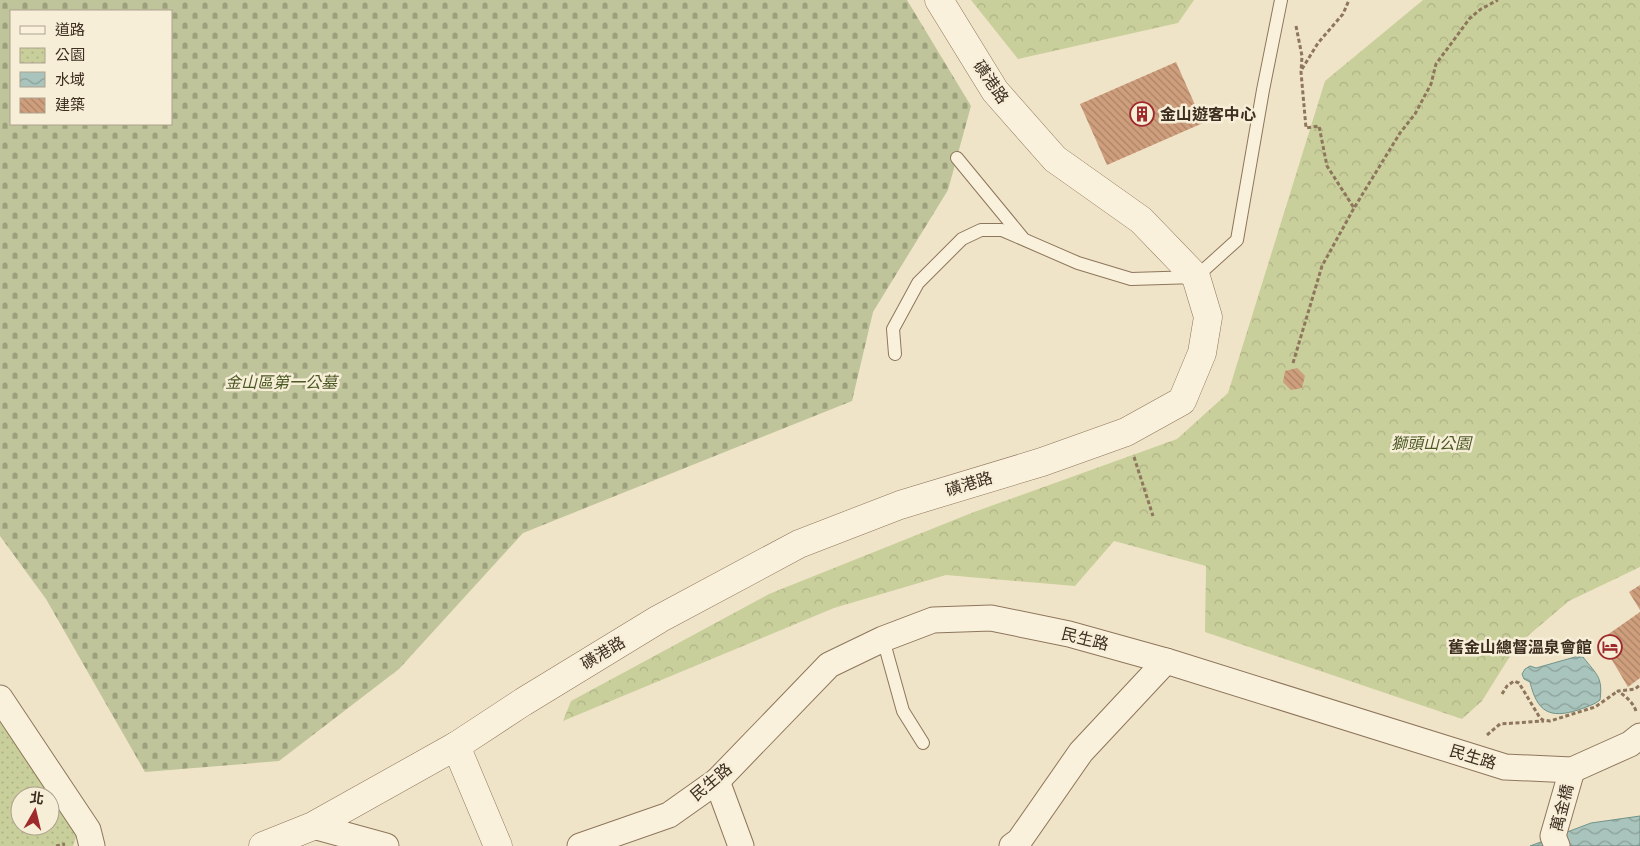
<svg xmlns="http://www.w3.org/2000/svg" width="1640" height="846" viewBox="0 0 1640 846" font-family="'Zilla Slab','Noto Sans TC',serif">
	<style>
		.forest { fill: url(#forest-crowns) }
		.cemetery { fill: url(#cemetery-stones); fill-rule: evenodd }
		.park { fill: url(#park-dots); fill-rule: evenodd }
		.water { fill: url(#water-waves); stroke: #6f938a }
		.building { fill: url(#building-back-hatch) }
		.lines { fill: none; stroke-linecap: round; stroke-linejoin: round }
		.service-casing { stroke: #8d765c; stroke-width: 14 }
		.minor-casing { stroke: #8d765c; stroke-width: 27 }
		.tertiary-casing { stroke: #8d765c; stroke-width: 29 }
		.path { stroke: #8d765c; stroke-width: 3; stroke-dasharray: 4 2.5; stroke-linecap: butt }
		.service { stroke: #faf1dc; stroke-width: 12 }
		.minor { stroke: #faf1dc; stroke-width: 25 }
		.tertiary { stroke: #faf1dc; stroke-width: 28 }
		.labels { text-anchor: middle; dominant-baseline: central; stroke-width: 5; stroke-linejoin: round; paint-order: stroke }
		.street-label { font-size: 16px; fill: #3d2e20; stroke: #f7eed8 }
		.poi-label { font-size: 16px; font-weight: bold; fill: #3d2e20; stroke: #f7eed8; text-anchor: start }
		.park-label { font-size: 16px; font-style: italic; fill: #4d5a26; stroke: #f7eed8 }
	</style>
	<defs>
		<pattern id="forest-crowns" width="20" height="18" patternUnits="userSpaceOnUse" patternTransform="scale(1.25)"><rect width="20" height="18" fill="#c9cf9b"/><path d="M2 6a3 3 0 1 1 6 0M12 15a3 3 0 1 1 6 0" fill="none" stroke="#aeb285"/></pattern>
		<pattern id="cemetery-stones" width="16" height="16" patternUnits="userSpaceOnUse" patternTransform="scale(1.25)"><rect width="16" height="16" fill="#bfc49a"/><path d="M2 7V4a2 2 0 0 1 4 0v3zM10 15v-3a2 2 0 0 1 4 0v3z" fill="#9ca07d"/></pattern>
		<pattern id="park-dots" width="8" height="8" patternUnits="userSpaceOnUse" patternTransform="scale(1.25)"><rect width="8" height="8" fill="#c9cf9b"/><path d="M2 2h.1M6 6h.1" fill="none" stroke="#aeb285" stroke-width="1.8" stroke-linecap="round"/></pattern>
		<pattern id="water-waves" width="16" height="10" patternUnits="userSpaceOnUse" patternTransform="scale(1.25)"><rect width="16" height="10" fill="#a9c4bc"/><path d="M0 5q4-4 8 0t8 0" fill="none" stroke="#8ba098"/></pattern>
		<pattern id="building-back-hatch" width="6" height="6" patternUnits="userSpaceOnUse" patternTransform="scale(1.25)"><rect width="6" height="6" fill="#cf9f7d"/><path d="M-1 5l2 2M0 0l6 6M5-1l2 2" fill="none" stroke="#a98266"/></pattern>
	</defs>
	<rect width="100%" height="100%" fill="#f0e4c8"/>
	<!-- forest -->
	<g class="forest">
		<path d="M971,0H1194L1178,23L1018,59Z"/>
		<path d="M1423,0H1640V567L1569,601L1517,645L1482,701L1462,719L1205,632L1206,566L1114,541L1075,586L946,575L834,608L563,721L571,701L769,594L974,512L1177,439L1228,393L1325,81Z"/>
	</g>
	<!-- cemetery -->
	<path class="cemetery" d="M0,0H907L971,106L948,190L873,312L852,401L523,533L399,669L279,761L145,772L46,599L0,536ZM11,11H171V124H11Z"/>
	<!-- park -->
	<path class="park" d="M0,722L77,834L73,846H0ZM20,796H50V826H20Z"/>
	<!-- water -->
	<g class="water">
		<path d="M1575,657H1583C1597,675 1603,677 1600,700C1594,705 1586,707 1578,710C1550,719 1537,712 1530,682L1524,679L1522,674L1525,669L1530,666L1536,668Z"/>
		<path d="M1640,816V846H1530L1591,823Z"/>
	</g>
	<!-- building -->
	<g class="building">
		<path d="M1176,62L1203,123L1107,165L1080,104Z"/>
		<path d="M1297,368L1305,376L1302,388L1291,390L1283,382L1285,371Z"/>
		<path d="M1640,585V610L1629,592Z"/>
		<path d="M1640,612V678L1628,687L1600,640Z"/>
	</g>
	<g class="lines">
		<!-- service casing -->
		<g class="service-casing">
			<g id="service">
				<path d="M957,158L1022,237"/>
				<path d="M895,354L893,329L918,283L962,239L981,230H1002L1078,263L1131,279L1196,277L1237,240L1263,90L1281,0"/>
				<path d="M883,639L903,711L923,743"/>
			</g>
		</g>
		<!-- minor casing -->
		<g class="minor-casing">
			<g id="minor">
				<path d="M0,698L88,830L92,846"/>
				<path d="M717,781L741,846"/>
				<path d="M313,826L386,846"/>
				<path d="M580,846L669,815L717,781L829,665L883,639L933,620L991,618L1069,634L1166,661L1505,767L1572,770L1630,744L1640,736"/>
				<path d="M1012,846L1019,841L1081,752L1166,661"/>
				<path d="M1557,846L1553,836L1572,770"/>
			</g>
		</g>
		<!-- tertiary casing -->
		<g class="tertiary-casing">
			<g id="tertiary">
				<path d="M456,746L498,846"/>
				<path d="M263,846L313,826L456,746L523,702L659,619L799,544L900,505L1042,462L1126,432L1182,401L1202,353L1208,317L1196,277L1141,220L1055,159L995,91L939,0"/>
			</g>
		</g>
		<!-- path -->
		<g class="path">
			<path d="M1296,26L1302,56L1301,72L1306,128L1319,126L1327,166L1354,208L1400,133L1415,114L1431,84L1436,64L1470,18L1481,9L1498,0"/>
			<path d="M1302,69L1318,43L1343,14L1349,0"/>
			<path d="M1293,363L1322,266L1354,208"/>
			<path d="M1134,457L1153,516"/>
			<path d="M1502,694L1507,686L1514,681L1519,683L1540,718L1543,720L1550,721L1595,707L1618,691"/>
			<path d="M1636,711C1633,702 1626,697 1618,691L1635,689L1640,685"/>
			<path d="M1487,735L1500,724L1544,721"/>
			<path d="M56,846L65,844"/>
		</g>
		<!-- service -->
		<use href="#service" class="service"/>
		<!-- minor -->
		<use href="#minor" class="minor"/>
		<!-- tertiary -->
		<use href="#tertiary" class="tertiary"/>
	</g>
	<!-- icons -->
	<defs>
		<g id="building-ring" transform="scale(1.25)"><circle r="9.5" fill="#f7eed8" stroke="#9e2a2b" stroke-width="1.5"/><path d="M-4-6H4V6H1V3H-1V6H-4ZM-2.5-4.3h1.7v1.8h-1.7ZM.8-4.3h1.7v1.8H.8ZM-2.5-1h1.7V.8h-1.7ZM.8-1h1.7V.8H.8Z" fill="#9e2a2b"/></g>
		<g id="hotel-ring" transform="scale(1.25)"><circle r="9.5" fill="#f7eed8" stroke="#9e2a2b" stroke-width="1.5"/><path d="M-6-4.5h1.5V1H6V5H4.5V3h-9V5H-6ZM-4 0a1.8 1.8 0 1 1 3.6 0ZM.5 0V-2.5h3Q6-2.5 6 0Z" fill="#9e2a2b"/></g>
	</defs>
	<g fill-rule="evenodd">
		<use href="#building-ring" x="1142" y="114"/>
		<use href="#hotel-ring" x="1610" y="647"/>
	</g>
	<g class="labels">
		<!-- street labels -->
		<g class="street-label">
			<text transform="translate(991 82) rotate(55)">磺港路</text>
			<text transform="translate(969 484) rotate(-17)">磺港路</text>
			<text transform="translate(1085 639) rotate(14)">民生路</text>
			<text transform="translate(603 653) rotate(-31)">磺港路</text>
			<text transform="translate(1473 757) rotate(17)">民生路</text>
			<text transform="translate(711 782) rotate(-40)">民生路</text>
			<text transform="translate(1562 808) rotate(-76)">萬金橋</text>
		</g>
		<!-- poi labels -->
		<g class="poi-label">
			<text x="1160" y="114">金山遊客中心</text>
			<text x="1592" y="647" text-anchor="end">舊金山總督溫泉會館</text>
		</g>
		<!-- park labels -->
		<g class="park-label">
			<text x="281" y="382">金山區第一公墓</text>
			<text x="1431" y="443">獅頭山公園</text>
		</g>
	</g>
	<!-- legend -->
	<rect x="10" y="10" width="162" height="115" fill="#f7eed8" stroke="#ada18e"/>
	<rect x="20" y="26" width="25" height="8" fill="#faf1dc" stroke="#ada18e"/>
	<text x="55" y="35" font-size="15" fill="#3d2e20">道路</text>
	<rect x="20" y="48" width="25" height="15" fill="url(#park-dots)" stroke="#ada18e"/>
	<text x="55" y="60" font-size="15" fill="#3d2e20">公園</text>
	<rect x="20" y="72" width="25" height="15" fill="url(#water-waves)" stroke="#ada18e"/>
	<text x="55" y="85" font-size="15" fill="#3d2e20">水域</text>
	<rect x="20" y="98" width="25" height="15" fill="url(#building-back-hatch)" stroke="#ada18e"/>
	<text x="55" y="110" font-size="15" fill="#3d2e20">建築</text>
	<!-- north arrow -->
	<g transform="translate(35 811) rotate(8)"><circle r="24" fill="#f7eed8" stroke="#ada18e"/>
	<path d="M0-4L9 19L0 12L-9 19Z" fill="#9e2a2b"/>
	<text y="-8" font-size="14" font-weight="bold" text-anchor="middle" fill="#3d2e20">北</text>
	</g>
</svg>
